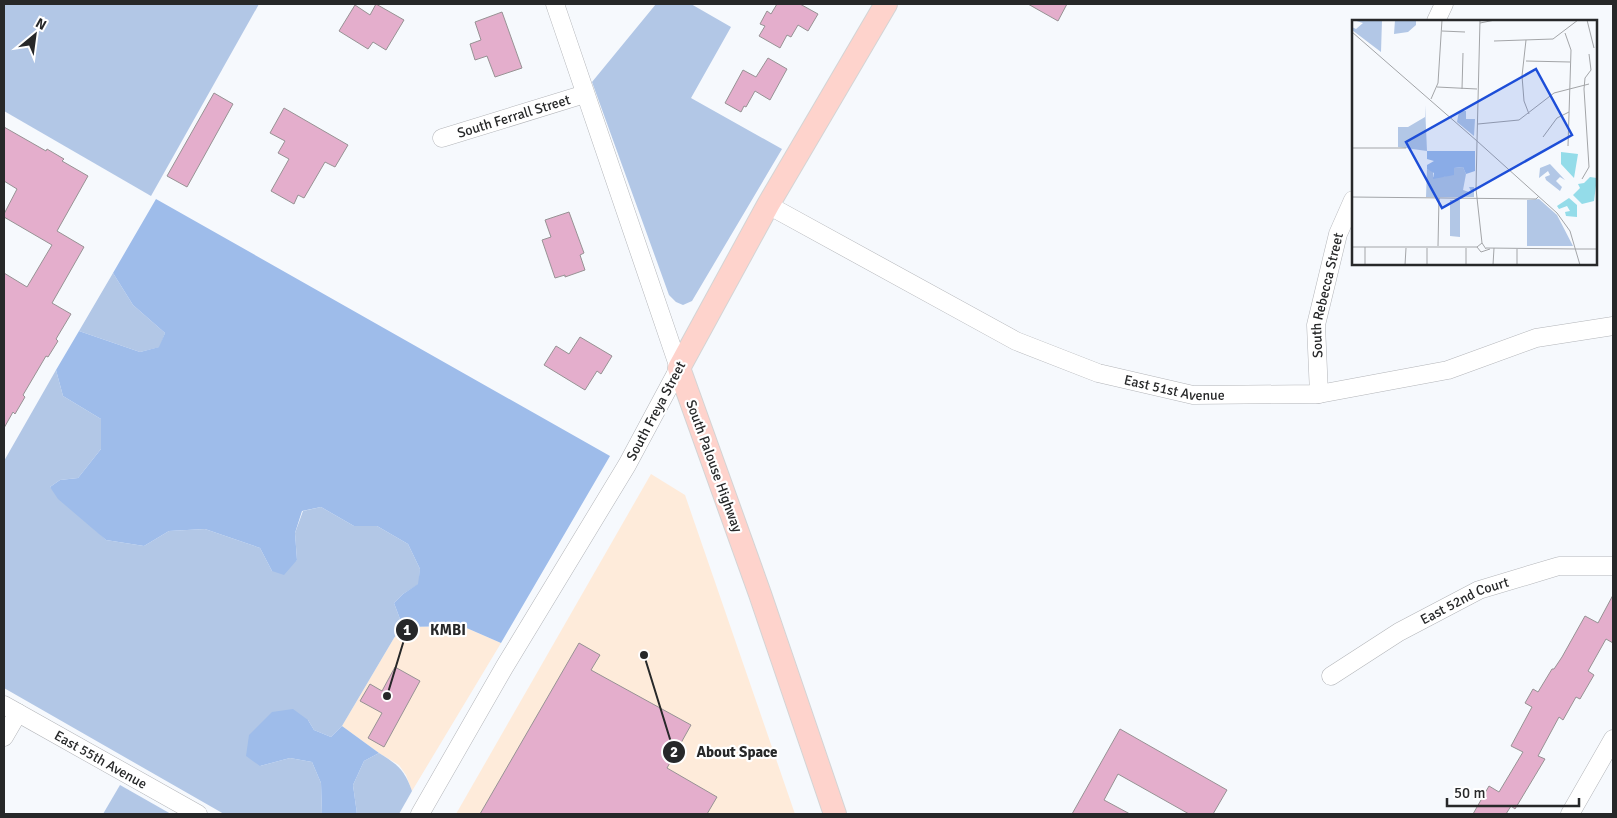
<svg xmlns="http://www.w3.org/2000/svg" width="1617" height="818" viewBox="0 0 1617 818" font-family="Signika,sans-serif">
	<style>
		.commercial { fill: #feebda }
		.green { fill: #b2c7e6 }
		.forest { fill: #9ebcea }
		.building { fill: #e4aecc; stroke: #979294 }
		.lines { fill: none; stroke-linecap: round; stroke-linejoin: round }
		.minor-casing { stroke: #b3b5b9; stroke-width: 19 }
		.major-casing { stroke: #d4d4d4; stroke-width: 24 }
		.minor { stroke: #fff; stroke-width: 18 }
		.major { stroke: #fed3cc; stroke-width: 22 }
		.labels { text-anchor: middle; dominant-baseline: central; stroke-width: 4.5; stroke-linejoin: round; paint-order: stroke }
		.street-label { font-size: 14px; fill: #272829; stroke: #fff }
		.inset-road { fill: none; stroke: #a3a5a8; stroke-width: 1 }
		.view { fill: #1d4ed8; fill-opacity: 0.15; stroke: #1d4ed8; stroke-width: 2.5 }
		.inset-edge { fill: none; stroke: #272829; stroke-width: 2.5 }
		.leader { fill: none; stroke: #272829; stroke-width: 2 }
		.callout-dot { fill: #272829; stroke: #fff; stroke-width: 2 }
		.mark-label { font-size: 15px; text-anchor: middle; font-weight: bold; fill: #fff }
		.callout-label { font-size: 15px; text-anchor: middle; font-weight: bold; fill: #272829; stroke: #fff; stroke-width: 4.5; stroke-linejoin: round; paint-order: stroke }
	</style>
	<rect width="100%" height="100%" fill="#f6f9fd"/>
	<!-- commercial -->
	<g class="commercial">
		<path d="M651,474L685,495L795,814H456Z"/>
		<path d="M462,626L501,643L412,791L406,775L399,765L379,753L342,726L394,638L403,627Z"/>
	</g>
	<!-- green -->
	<g class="green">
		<path d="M4,4H259L151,196L4,111Z"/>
		<path d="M656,4H691L731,27L691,98L782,149L692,301L683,305L676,302L669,295L592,82Z"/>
		<path d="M113,273L133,305L165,333L160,347L140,352L79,331Z"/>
		<path d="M56,370L63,396L101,419V449L78,478L60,480L50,487L106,540L144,546L169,531L205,529L260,548L272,571L297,560L295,533L303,511L321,507L354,526H377L408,544L420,569L419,584L403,594L394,603L403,627L394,638L342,726L331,737L314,730L308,720L260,766L290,758L312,762L321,783L322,814H224L4,688V461Z"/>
		<path d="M379,753C398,765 404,769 412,791L399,814H357L353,785L364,761Z"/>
		<path d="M120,785L171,814H103Z"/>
	</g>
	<!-- forest -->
	<g class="forest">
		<path d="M156,199L610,456L501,643L462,626L403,627L394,603L403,594L418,584L420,569L408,544L377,526H354L321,507L302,511L295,533L297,560L284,575L272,571L260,548L205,529L169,531L144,546L106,540L58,499L50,487L60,480L78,478L101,449V419L63,396L56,370L79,331L140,352L159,347L165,333L133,305L113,273Z"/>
		<path d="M293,709L308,720L314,730L331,737L342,726L379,753L364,761L353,785L357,814H322L321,783L312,762L290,758L260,766L246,756L249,735L272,712Z"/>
	</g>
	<!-- building -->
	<g class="building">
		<path d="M376,4L404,20L386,50L373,42L368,49L339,31L355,5L370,15Z"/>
		<path d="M777,4H800L818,14L808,31L798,25L791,37L787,35L780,48L759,36L765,26L760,24L767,11L771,14Z"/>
		<path d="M1028,4H1067L1058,21Z"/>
		<path d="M502,12L522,68L495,77L487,56L475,60L470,44L481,40L475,22Z"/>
		<path d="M768,58L787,69L770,100L755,91L746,107L744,106L741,112L725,103L743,70L756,77Z"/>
		<path d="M214,93L233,104L187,187L167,176Z"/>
		<path d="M284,108L348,145L335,167L325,162L304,198L298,195L294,204L271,191L289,159L278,153L285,141L270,133Z"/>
		<path d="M4,127L46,151L47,149L64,159L62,161L88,176L57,231L84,247L52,303L71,314L56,339L58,341L48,357L46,356L23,395L25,397L15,414L13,412L4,428V273L27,287L52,245L4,217V214L17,189L4,181Z"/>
		<path d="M569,212L584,253L580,255L585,270L565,277V275L555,278L542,240L551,237L545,220Z"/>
		<path d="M580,337L612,356L601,374L597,371L585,390L544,365L556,346L569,354Z"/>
		<path d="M1613,595V643L1606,639L1588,671L1594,675L1580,699L1576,697L1563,720L1559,717L1538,756L1545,759L1515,809L1511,806L1506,814H1473L1489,786L1499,792L1523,752L1511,746L1532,707L1525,703L1533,689L1538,692L1552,669H1554L1562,657L1585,616L1598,623Z"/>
		<path d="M579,643L600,655L591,670L691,725L667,768L717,797L707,814H480Z"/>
		<path d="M395,667L420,681L384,747L368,738L382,713L360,701L370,684L382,691Z"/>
		<path d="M1120,729L1227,790L1213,814H1189L1118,774L1104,800L1130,814H1072Z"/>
	</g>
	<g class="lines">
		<!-- minor casing -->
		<g class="minor-casing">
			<g id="minor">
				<path d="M1436,21L1444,4"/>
				<path id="s1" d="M442,138L585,94"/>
				<path id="s2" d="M768,205L1016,341L1098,373L1193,395L1319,394L1448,370L1536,338L1613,326"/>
				<path id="s3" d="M1319,394L1316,325L1338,234L1353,200"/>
				<path id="s4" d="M1331,676L1399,632L1479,590L1559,566H1613"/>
				<path id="s5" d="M4,705L198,814"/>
				<path d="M4,737L18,713"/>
				<path d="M420,814L505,666L627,465L679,368L555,4"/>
				<path d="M1570,814L1613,739"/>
			</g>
		</g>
		<!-- major casing -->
		<g class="major-casing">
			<path id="major" d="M835,814L760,594L679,368L768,205L886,4"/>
		</g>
		<!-- minor -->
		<use href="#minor" class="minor"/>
		<!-- major -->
		<use href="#major" class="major"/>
	</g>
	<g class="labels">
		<!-- street labels -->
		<g class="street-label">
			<text stroke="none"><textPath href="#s1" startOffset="75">South Ferrall Street</textPath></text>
			<text stroke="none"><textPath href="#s3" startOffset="100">South Rebecca Street</textPath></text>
			<text stroke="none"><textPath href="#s2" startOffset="449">East 51st Avenue</textPath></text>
			<text transform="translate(656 411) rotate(-62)">South Freya Street</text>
			<text transform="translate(714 466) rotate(70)">South Palouse Highway</text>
			<text stroke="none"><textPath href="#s4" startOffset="154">East 52nd Court</textPath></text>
			<text stroke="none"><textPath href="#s5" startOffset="111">East 55th Avenue</textPath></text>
		</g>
	</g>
	<!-- overview -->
	<g transform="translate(1352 20)">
		<rect width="245" height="245" fill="#f6f9fd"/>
		<path d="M1,0H30L29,32L0,10V7L4,9L11,3ZM43,0H64V5L56,12L42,14ZM73,85L75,131L46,127V107H56L73,97ZM107,91H114V99H123L122,116L105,102ZM198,144L213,160L208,157L204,161L210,167L208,171L194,160L193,157L198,155L196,151L187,158L188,148ZM111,147L114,154L111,170L120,173L117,167H122V177H74L75,149L81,151V157H91L99,154L102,148ZM187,179L205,195L221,226H175V180ZM98,180H108V217L98,216Z" fill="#b2c7e6"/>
		<path d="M75,131H123V151L114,154L111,147L102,148V155L81,159L82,153L75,149V145L82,141L75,139Z" fill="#9ebcea"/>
		<path d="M209,132L226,134L222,158L209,144ZM238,157L245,158L242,181L230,184L221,175L228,168L226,164L232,163ZM217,178L225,185V197L214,196L213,192L218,191L215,186L207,189L205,186Z" fill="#94dce9"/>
		<path class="inset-road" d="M128,0L125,121L205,193L218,211L228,245M235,0L242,28M128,3L143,0M90,11L113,12M0,12L125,121L124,169L130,223M213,13L219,30L216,126M174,20L170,56L172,81L177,94M142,21L201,19L226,0M174,41L218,42M85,67L125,69M110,69L111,33M79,79L86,63L90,0M126,104L167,100L202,73L237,64M191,117L205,98L217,92M0,128H54M230,159L237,147L232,69L233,58L239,50L237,34M0,177L184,179L187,176M86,226L87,178M0,227H125M134,228L225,229M134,229L130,223L125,227L129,232L138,229M225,229H245M13,245V227M53,245L54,228M75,245V228M114,245V228M141,245L142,228M165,245V229"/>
		<path class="view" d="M184,49L220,115L90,188L54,122Z"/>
		<rect width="245" height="245" class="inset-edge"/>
	</g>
	<!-- callouts -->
	<path class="leader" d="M387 696L407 630M644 655L674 752"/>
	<g class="callout-dot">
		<circle cx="387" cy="696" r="5"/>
		<circle cx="644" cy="655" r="5"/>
		<circle cx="407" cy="630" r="12"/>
		<circle cx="674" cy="752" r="12"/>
	</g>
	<g class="mark-label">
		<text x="407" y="635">1</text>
		<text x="674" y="757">2</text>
	</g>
	<g class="callout-label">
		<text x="448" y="635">KMBI</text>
		<text x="737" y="757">About Space</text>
	</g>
	<!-- border -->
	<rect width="1617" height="818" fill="none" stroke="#272829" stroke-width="10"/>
	<!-- north arrow -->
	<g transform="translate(35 35) rotate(29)" stroke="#ffffff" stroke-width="4" paint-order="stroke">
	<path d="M0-4L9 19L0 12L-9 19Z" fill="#272829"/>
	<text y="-8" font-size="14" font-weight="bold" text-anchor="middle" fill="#272829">N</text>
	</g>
	<!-- scale -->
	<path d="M1447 798v8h132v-8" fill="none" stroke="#272829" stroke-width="2.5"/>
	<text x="1454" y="798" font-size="15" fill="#272829" stroke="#ffffff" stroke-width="4" paint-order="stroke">50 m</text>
</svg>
